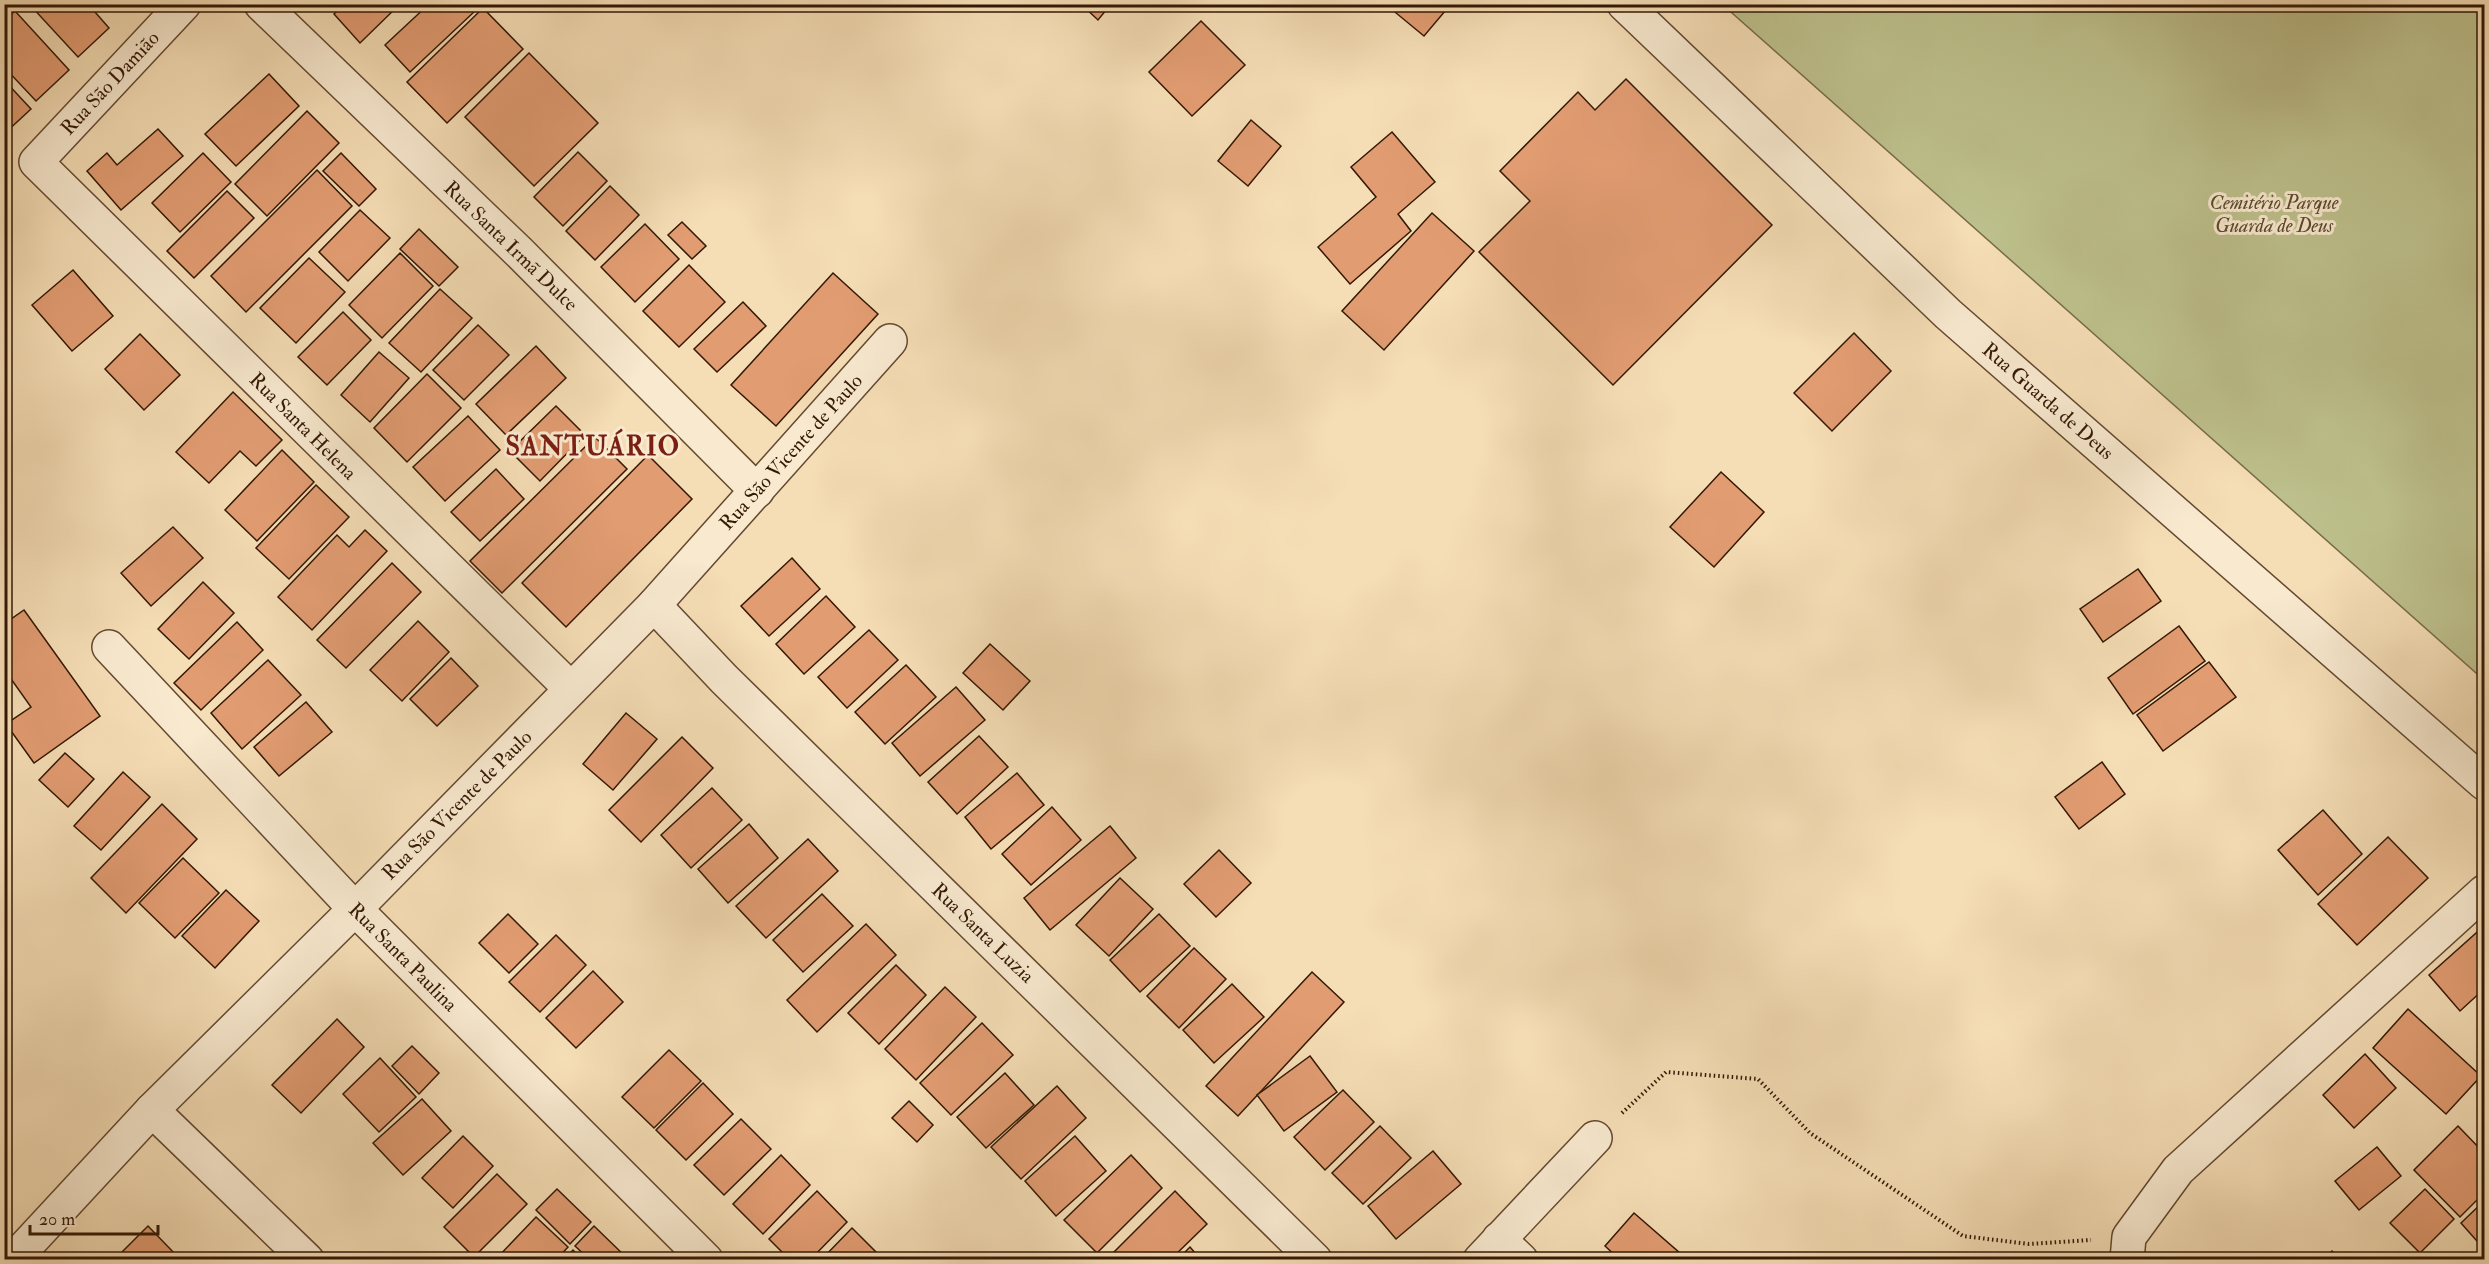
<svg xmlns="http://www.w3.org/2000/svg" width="2489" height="1264" viewBox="0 0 2489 1264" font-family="'IM FELL Double Pica',serif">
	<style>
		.green { fill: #bdc08c; stroke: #786c48; stroke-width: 1.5 }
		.building { fill: #e29c72; stroke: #331805; stroke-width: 1.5 }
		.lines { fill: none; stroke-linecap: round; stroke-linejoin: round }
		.minor-casing { stroke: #644931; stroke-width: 36 }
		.path { stroke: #331805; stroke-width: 4; stroke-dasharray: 1.5 3; stroke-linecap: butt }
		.minor { stroke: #f8e9cf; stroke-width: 33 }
		.labels { text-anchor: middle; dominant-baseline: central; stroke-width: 6; stroke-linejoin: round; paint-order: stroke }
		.street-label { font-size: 20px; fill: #331805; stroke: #f8e9cf }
		.park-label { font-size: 20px; font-style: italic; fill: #5c4a2e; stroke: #f8e9cf }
		.district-label { font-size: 26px; font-weight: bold; letter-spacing: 1.5px; fill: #7a1f14; stroke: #f8e9cf }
	</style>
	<rect width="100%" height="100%" fill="#f5ddb5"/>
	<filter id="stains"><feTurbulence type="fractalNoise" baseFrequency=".00333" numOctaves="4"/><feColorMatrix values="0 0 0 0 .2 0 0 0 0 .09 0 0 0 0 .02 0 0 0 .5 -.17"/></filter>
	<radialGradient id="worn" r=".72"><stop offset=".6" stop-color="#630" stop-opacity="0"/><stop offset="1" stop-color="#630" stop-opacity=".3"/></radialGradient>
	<!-- green -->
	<path class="green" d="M1723,5H2484V680Z"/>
	<!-- building -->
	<g class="building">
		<path d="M88,4L109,28L78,57L30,5Z"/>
		<path d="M344,4H400L360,43L334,14Z"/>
		<path d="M429,4H468L474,12L410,72L385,45Z"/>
		<path d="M1081,4H1111L1098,20Z"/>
		<path d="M1393,4H1451L1424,36L1390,8Z"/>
		<path d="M483,8L523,49L447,123L407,82Z"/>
		<path d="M15,11L69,70L36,101L4,67V21Z"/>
		<path d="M1201,21L1245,65L1192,116L1149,72Z"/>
		<path d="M529,53L598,123L534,186L465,117Z"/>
		<path d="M269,74L299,106L236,166L205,134Z"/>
		<path d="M1626,79L1772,225L1613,385L1479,252L1530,201L1500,171L1578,92L1595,110Z"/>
		<path d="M4,80L31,109L4,134Z"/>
		<path d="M307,111L339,143L267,216L235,184Z"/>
		<path d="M1251,120L1281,146L1248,186L1218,161Z"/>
		<path d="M158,129L183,156L121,210L87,171L107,153L117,165Z"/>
		<path d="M1392,132L1435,182L1398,214L1411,231L1350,284L1318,247L1376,197L1351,167Z"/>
		<path d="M578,152L607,181L563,226L534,197Z"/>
		<path d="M203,153L231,182L180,232L152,203Z"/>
		<path d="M341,153L376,189L359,206L323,171Z"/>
		<path d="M317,170L352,206L246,312L211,276Z"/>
		<path d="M610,186L639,215L595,260L566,231Z"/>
		<path d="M227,191L254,218L194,278L167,251Z"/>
		<path d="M360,210L390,238L348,281L319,252Z"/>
		<path d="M1432,213L1474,251L1384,350L1342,311Z"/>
		<path d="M682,222L706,246L692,259L668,235Z"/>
		<path d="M645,224L679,259L635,302L601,267Z"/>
		<path d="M419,229L458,267L439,286L400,249Z"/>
		<path d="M400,253L433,286L382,338L349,305Z"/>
		<path d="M309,258L345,292L296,343L260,308Z"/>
		<path d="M689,265L725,302L679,347L643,311Z"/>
		<path d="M73,270L113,316L72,351L32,305Z"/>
		<path d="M833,273L878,314L776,426L731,385Z"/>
		<path d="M440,289L472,318L421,372L389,343Z"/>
		<path d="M743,302L766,326L717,372L694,349Z"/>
		<path d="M343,312L371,340L327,385L298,357Z"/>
		<path d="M478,325L509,355L464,400L433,370Z"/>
		<path d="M1854,333L1891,371L1832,431L1794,393Z"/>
		<path d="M140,334L180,375L144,410L105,369Z"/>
		<path d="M536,346L566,378L506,435L476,404Z"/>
		<path d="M379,352L409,378L370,422L341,395Z"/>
		<path d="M427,374L461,408L407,462L374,428Z"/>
		<path d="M233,392L282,440L256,466L240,451L209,483L176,452Z"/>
		<path d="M556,406L585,435L540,481L510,451Z"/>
		<path d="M468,416L500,450L445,501L413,467Z"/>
		<path d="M595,437L627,469L502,593L470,561Z"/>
		<path d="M282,450L314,482L257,541L225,510Z"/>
		<path d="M648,455L692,499L566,627L522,583Z"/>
		<path d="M496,469L524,499L480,541L451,512Z"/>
		<path d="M1721,472L1764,512L1714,567L1670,527Z"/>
		<path d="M316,485L349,517L289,579L256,548Z"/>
		<path d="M173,527L203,558L151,606L121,573Z"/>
		<path d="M365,530L387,551L312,630L278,597L337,535L349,547Z"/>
		<path d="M792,558L820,589L769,636L741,606Z"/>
		<path d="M392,563L421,592L346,668L317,640Z"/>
		<path d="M2138,569L2161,601L2103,642L2080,609Z"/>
		<path d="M203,582L234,613L189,659L158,629Z"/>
		<path d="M826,596L855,627L804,674L776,644Z"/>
		<path d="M24,610L100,716L34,763L6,724L31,707L4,669V624Z"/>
		<path d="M418,621L449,652L402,701L370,670Z"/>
		<path d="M237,622L263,650L201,710L174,683Z"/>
		<path d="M2179,626L2205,661L2133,714L2108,678Z"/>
		<path d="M869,630L898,660L847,708L818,677Z"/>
		<path d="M990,644L1030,681L1003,710L963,673Z"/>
		<path d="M451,658L478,686L437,726L410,699Z"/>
		<path d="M268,660L301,695L242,749L211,713Z"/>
		<path d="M2209,662L2236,697L2163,751L2137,715Z"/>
		<path d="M906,665L936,697L885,744L855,712Z"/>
		<path d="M956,687L985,720L920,776L892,743Z"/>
		<path d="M306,702L332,732L279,776L254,747Z"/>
		<path d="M626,713L657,739L613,790L583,764Z"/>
		<path d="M979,736L1008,767L957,814L928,782Z"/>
		<path d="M682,737L713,768L641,842L609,810Z"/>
		<path d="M65,753L94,779L68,807L39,780Z"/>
		<path d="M2102,762L2125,794L2079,829L2055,797Z"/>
		<path d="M123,772L150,797L101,850L74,826Z"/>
		<path d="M1017,773L1044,805L991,849L965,817Z"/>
		<path d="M712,788L742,820L691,868L661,835Z"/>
		<path d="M162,804L197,839L126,913L91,878Z"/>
		<path d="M1052,807L1081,840L1031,885L1002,854Z"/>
		<path d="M2323,810L2362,854L2318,895L2278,850Z"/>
		<path d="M749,824L778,858L728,903L698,869Z"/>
		<path d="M1110,826L1136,858L1050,930L1024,898Z"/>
		<path d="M2388,837L2428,878L2357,945L2318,904Z"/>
		<path d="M808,839L838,871L766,938L736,906Z"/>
		<path d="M1219,850L1251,883L1216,917L1184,884Z"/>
		<path d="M183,858L219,893L175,938L139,903Z"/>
		<path d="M1120,878L1153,909L1109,956L1076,925Z"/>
		<path d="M226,890L259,921L215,968L182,936Z"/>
		<path d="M822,894L853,926L803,972L773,940Z"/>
		<path d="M508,914L538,944L509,973L479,943Z"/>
		<path d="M1159,914L1190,946L1140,992L1110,960Z"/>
		<path d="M866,924L896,955L817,1032L787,1000Z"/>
		<path d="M2484,926V989L2460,1011L2429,975Z"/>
		<path d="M556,935L586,965L540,1012L509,982Z"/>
		<path d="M1194,948L1226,979L1179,1028L1147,996Z"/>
		<path d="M896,965L926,995L879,1044L848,1013Z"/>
		<path d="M593,971L623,1002L576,1048L546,1018Z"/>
		<path d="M1312,972L1344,1002L1238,1116L1206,1086Z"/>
		<path d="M1232,984L1264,1017L1214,1063L1183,1030Z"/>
		<path d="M945,987L976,1017L916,1080L885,1049Z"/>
		<path d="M2408,1009L2481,1076L2446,1114L2373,1048Z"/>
		<path d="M337,1019L364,1047L301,1113L272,1085Z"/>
		<path d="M982,1023L1013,1055L951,1115L920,1083Z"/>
		<path d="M412,1046L439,1073L419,1094L392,1066Z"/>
		<path d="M669,1050L701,1081L654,1128L622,1097Z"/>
		<path d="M2365,1054L2396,1088L2354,1128L2323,1095Z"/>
		<path d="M1310,1056L1337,1092L1284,1131L1257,1095Z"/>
		<path d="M380,1058L416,1097L379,1132L343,1094Z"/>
		<path d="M1005,1073L1034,1105L986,1148L957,1117Z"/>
		<path d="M703,1083L733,1114L686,1160L656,1130Z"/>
		<path d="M1057,1086L1086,1118L1021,1179L991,1147Z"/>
		<path d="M1343,1090L1374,1122L1325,1170L1294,1137Z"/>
		<path d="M422,1099L451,1131L403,1175L373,1143Z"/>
		<path d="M909,1101L933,1125L917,1142L892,1118Z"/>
		<path d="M741,1119L771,1149L724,1195L694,1165Z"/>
		<path d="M1380,1126L1411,1158L1363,1204L1332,1173Z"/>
		<path d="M2458,1126L2484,1153V1193L2460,1217L2414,1170Z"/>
		<path d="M463,1136L493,1166L453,1208L422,1178Z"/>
		<path d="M1075,1136L1106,1171L1056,1216L1025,1181Z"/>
		<path d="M2377,1147L2401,1176L2359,1210L2335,1181Z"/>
		<path d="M1433,1151L1461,1184L1396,1239L1368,1206Z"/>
		<path d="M781,1155L810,1185L763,1234L733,1204Z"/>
		<path d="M1131,1155L1162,1188L1097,1253L1064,1220Z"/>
		<path d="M497,1174L527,1204L474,1257L444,1227Z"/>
		<path d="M557,1189L591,1222L570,1244L536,1210Z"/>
		<path d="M2425,1189L2454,1219L2420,1253L2390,1223Z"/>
		<path d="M817,1191L847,1222L810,1260H790L769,1239Z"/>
		<path d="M1175,1191L1207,1224L1170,1260H1106Z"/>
		<path d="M2484,1201V1249L2461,1223Z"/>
		<path d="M1634,1213L1681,1254L1677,1260H1620L1605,1246Z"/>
		<path d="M536,1217L568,1247L556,1260H495Z"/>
		<path d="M148,1226L177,1256L173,1260H114Z"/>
		<path d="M594,1226L629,1260H590L575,1246Z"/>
		<path d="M852,1228L882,1258L881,1260H821Z"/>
		<path d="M1190,1247L1201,1260H1177Z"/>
		<path d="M573,1250L582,1260H563Z"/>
		<path d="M2332,1251L2339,1260H2322Z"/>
	</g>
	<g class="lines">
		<!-- minor casing -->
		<g class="minor-casing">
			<g id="minor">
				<path d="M184,4L36,162L571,689"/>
				<path d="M261,4L519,252L757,491"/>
				<path d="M1624,4L1948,314L2484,783"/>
				<path d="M654,605L724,679L1315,1260"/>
				<path d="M109,647L355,909L706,1260"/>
				<path d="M152,1110L307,1260"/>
				<path d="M1499,1239L1521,1260"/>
				<path d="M13,1260L152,1110L355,909L654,605L890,341"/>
				<path d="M1480,1260L1595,1138"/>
				<path d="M2127,1260L2129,1237L2178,1170L2484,892"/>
			</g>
		</g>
		<!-- path -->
		<path class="path" d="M1622,1113L1666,1072L1758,1079L1810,1133L1963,1236L2029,1244L2091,1240"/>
		<!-- minor -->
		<use href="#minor" class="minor"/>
	</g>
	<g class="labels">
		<!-- street labels -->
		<g class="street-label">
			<text transform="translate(110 83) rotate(-47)">Rua São Damião</text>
			<text transform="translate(511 246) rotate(44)">Rua Santa Irmã Dulce</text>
			<text transform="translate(2048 401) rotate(41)">Rua Guarda de Deus</text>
			<text transform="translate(303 426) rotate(45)">Rua Santa Helena</text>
			<text transform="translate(791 452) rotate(-48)">Rua São Vicente de Paulo</text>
			<text transform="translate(457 805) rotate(-45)">Rua São Vicente de Paulo</text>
			<text transform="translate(983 933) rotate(44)">Rua Santa Luzia</text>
			<text transform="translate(403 957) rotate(45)">Rua Santa Paulina</text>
		</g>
		<!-- park labels -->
		<g class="park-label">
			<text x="2274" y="202">Cemitério Parque<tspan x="2274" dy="23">Guarda de Deus</tspan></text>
		</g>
		<!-- district labels -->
		<g class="district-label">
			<text x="593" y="447">SANTUÁRIO</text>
		</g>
	</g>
	<!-- margin -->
	<rect width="2489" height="1264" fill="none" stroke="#f5ddb5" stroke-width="24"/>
	<rect x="6" y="6" width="2477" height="1252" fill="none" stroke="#331805" stroke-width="3"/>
	<rect x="12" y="12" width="2465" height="1240" fill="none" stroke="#331805" stroke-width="1.5"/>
	<!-- scale -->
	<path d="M30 1225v9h128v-9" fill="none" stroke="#331805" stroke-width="3"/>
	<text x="39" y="1225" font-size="18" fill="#331805" stroke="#f8e9cf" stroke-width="4.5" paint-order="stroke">20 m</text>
	<rect width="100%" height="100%" filter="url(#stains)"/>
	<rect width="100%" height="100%" fill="url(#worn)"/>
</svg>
